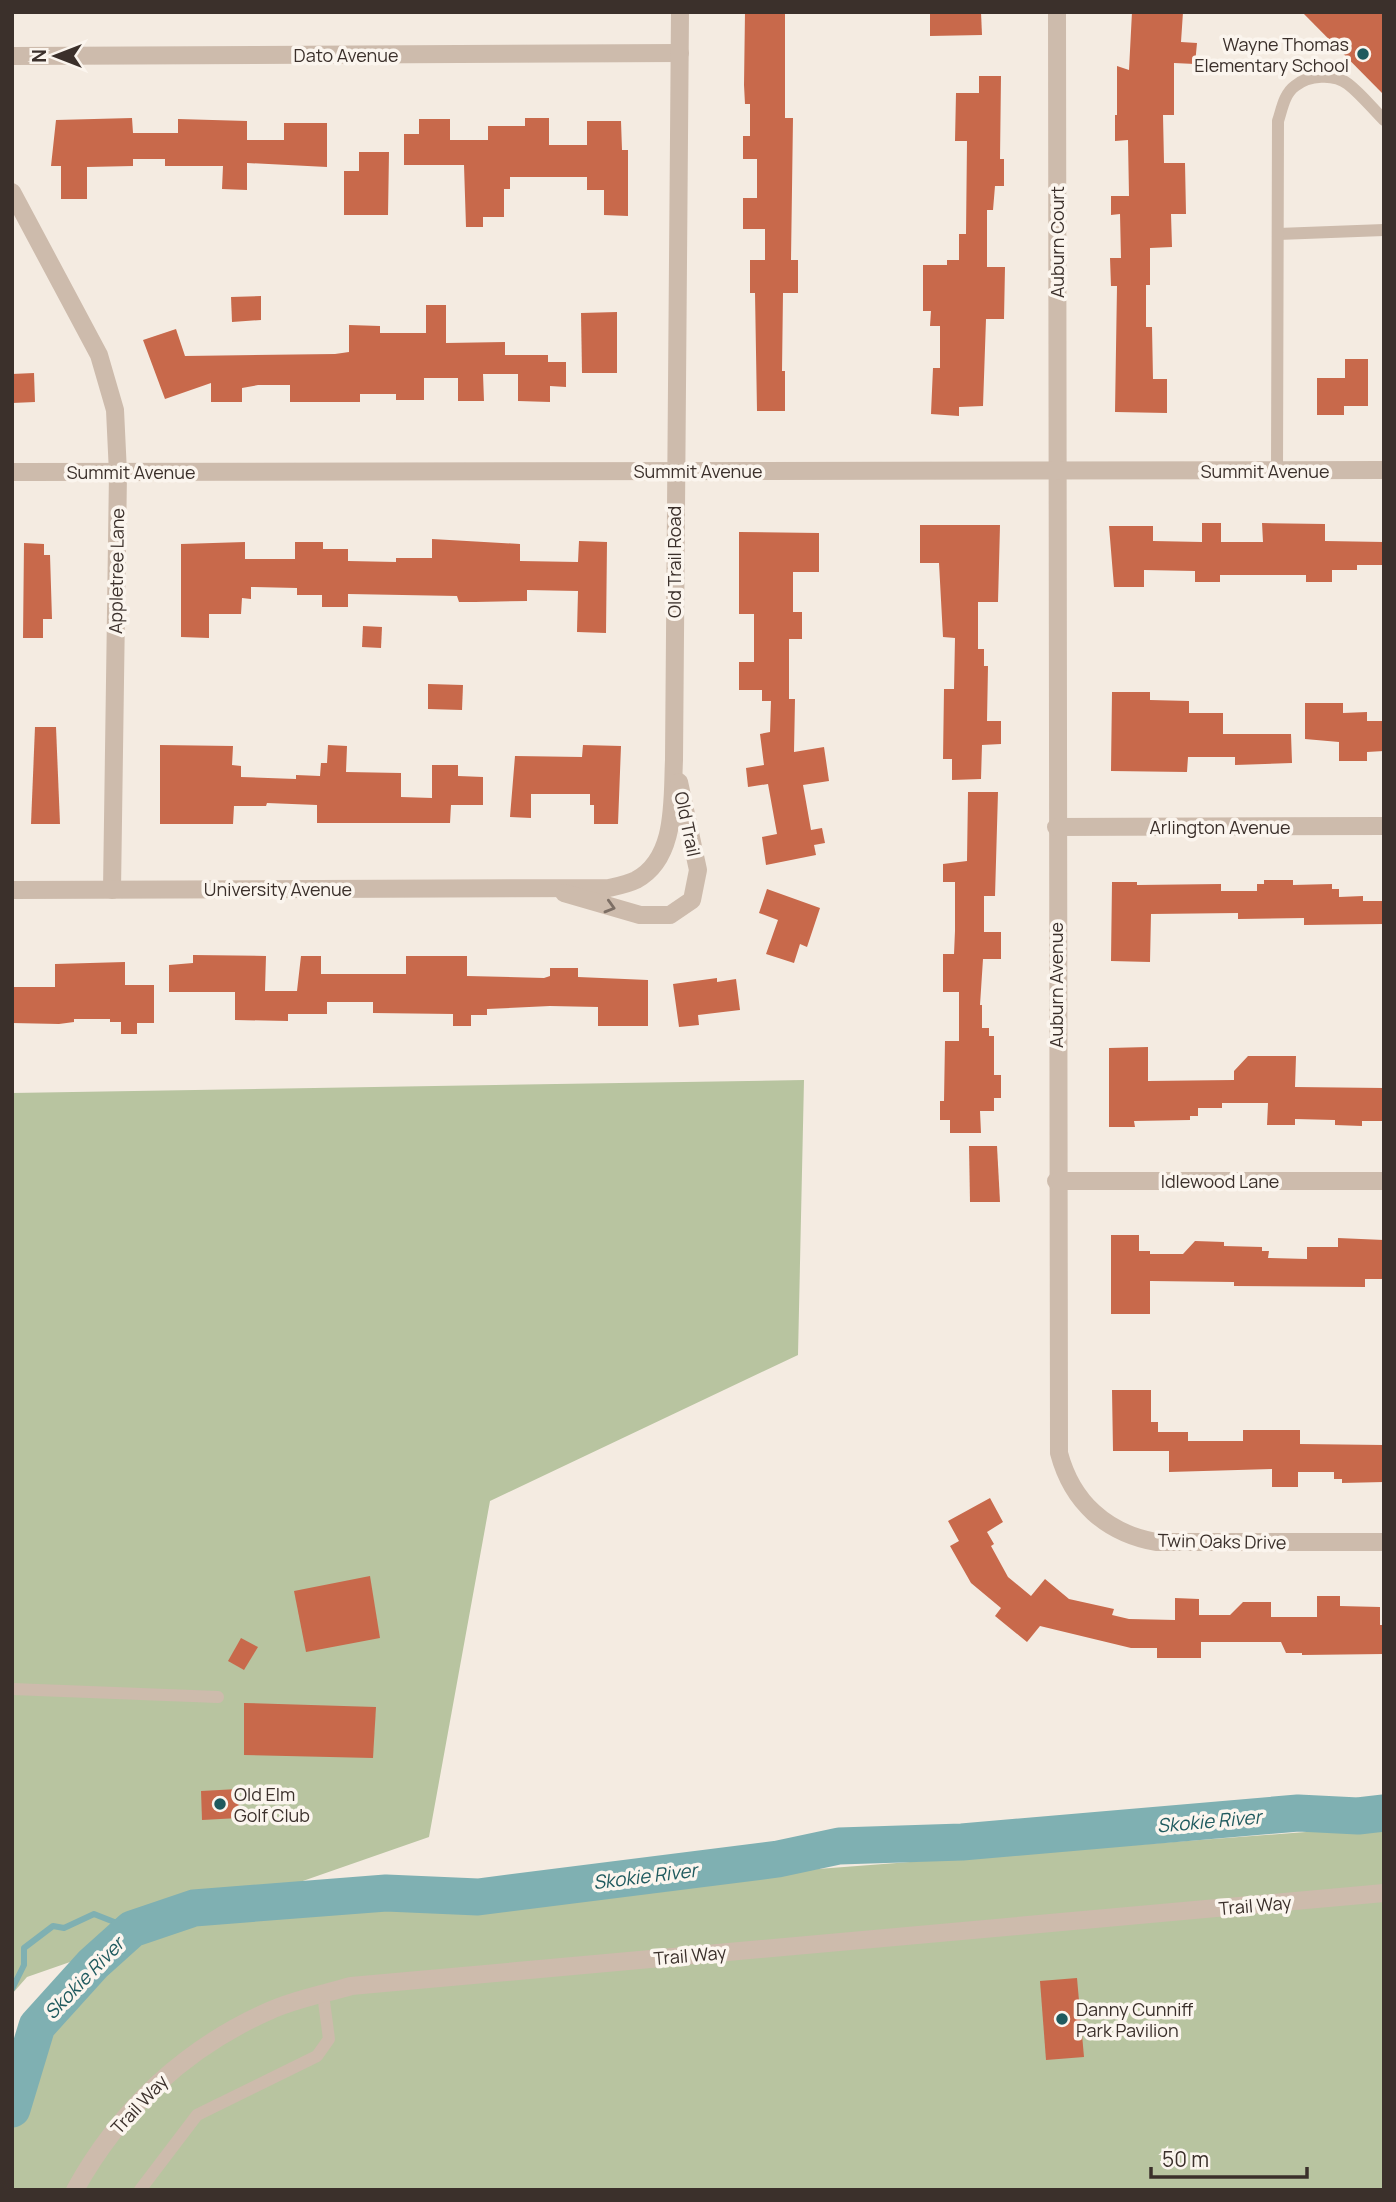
<svg xmlns="http://www.w3.org/2000/svg" width="1396" height="2202" viewBox="0 0 1396 2202" font-family="Manrope,sans-serif">
	<style>
		.green { fill: #b8c4a0 }
		.lines { fill: none; stroke-linecap: round; stroke-linejoin: round }
		.stream { stroke: #7fb0b2; stroke-width: 6 }
		.river { stroke: #7fb0b2; stroke-width: 37 }
		.building { fill: #c8694b }
		.lane { stroke: #cdbbac; stroke-width: 12 }
		.street { stroke: #cdbbac; stroke-width: 18 }
		.oneway { stroke: #7d6f65 }
		.poi-dot { fill: #1f5a5e; stroke: #fbf5ee; stroke-width: 2.5 }
		.labels { text-anchor: middle; dominant-baseline: central; stroke-width: 7; stroke-linejoin: round; paint-order: stroke }
		.poi-label { font-size: 18px; fill: #3b302b; stroke: #fbf5ee; text-anchor: start }
		.street-label { font-size: 18px; fill: #3b302b; stroke: #fbf5ee }
		.water-label { font-size: 19px; font-style: italic; fill: #1f5a5e; stroke: #fbf5ee }
	</style>
	<rect width="100%" height="100%" fill="#f4ebe1"/>
	<!-- green -->
	<g class="green">
		<path d="M804,1080L798,1355L490,1501L429,1837L27,1977L12,1994V1093Z"/>
		<path d="M1384,1826V2190H12V2131L38,2051L125,1949L224,1914Z"/>
	</g>
	<g class="lines">
		<!-- stream -->
		<path class="stream" d="M12,1989L24,1965V1948L53,1926L64,1928L94,1914L132,1929"/>
		<!-- river -->
		<path class="river" d="M12,2109L37,2026L93,1964L132,1929L194,1908L386,1893L478,1897L778,1859L839,1846L962,1842L1298,1813L1358,1816L1384,1813"/>
	</g>
	<!-- building -->
	<g class="building">
		<path d="M745,12H785V118H793L791,260H798V293H783L782,371H785V411H757L755,293H750V260H765V229H743V198H757V159H743V136H750V104H745L744,85Z"/>
		<path d="M930,12H981L982,35L930,36Z"/>
		<path d="M1132,12H1183L1181,42L1197,43L1195,64L1174,63V115H1163L1164,163H1185L1186,214H1171L1172,247L1150,248V285H1146V327H1152L1153,379H1167V413L1115,412L1117,286H1111L1110,258H1121L1120,214L1111,215V196H1129L1128,140L1115,141V115H1117V66L1129,70Z"/>
		<path d="M1302,12H1384V95Z"/>
		<path d="M979,76H1001L1000,159H1004V186H995L993,210H987V267H1005L1004,319H986L983,406L959,407V416L931,414L933,368H940V326H930L931,311H923V265H947V260H959V234H966L967,141H955L956,93H979Z"/>
		<path d="M132,118L133,133H178V119L247,121V140H284V123H327V167L247,163V190L222,189L223,166H165V159H133V166L87,167V199H61V166H51L56,120Z"/>
		<path d="M525,118H549V145H587V121H621L622,150H628V216L604,215V190H587V177H510V189H504V217H483V227H466L464,165H404V134H419V119H450V140H488V126H525Z"/>
		<path d="M359,152H389L388,215H344V171H359Z"/>
		<path d="M261,296V320L232,322L231,297Z"/>
		<path d="M426,305H446V343L505,342V355H548V362H566V387L550,386V402L518,401V374H483L484,401H458V378H424V400H396V394H360V402H290V385H258L242,388V402H211V383L165,399L143,340L176,329L185,356L335,354L349,352V325L380,326V333H426Z"/>
		<path d="M617,312V373H582L581,313Z"/>
		<path d="M1345,359H1368V406H1344V415H1317V378H1345Z"/>
		<path d="M34,373L35,402L12,403V374Z"/>
		<path d="M1202,523H1221V542H1263L1262,523L1325,524V541L1384,542V565H1357V570H1332V582H1306V575H1220V582H1195V571L1144,570V587H1114L1109,526H1153V541L1202,542Z"/>
		<path d="M920,525H1000L998,602H978V649H984V666H988L987,721H1001V744L982,745L981,779L952,780V759H943L944,689H954L955,638L943,637L939,563H920Z"/>
		<path d="M739,532L819,533V572H793V612H802V639H789V699H795L794,752L824,747L829,781L803,785L811,830L822,828L825,843L814,845L816,855L766,865L762,837L777,834L768,784L748,787L746,768L764,765L760,734L770,732L771,701H762V690H739V662H754V614H739Z"/>
		<path d="M432,539L520,544V561L578,562L579,541L607,542L606,633L577,632L578,591L527,590V601L475,602H459L457,596L348,594V607H322V595H297V588L251,587V599L242,598L241,614H209V638L181,637V544L245,542V559H295V542H323V549H348V561L396,562V558H432Z"/>
		<path d="M24,543L44,544V555H50L52,619H43V638H23Z"/>
		<path d="M363,626L382,627L381,648L362,647Z"/>
		<path d="M428,684L463,685L462,710L428,709Z"/>
		<path d="M1112,692H1150V700L1189,701V713H1223V734H1291L1292,763L1235,765V757H1188L1187,772L1111,771Z"/>
		<path d="M1305,703H1343V713L1367,712V721H1384V751L1367,752V761H1339V742L1305,739Z"/>
		<path d="M35,727H56L60,824H31Z"/>
		<path d="M160,745L233,746L232,765L241,766V777L296,779V775L320,776L321,763H327L328,745L347,746L346,772L401,773V797L432,798V765H458V776L483,777V805H451L450,823H317V805L267,803L266,806H234L233,824H160Z"/>
		<path d="M583,745L621,746L618,824H594V805H590V794H531V818L510,817L515,756L582,757Z"/>
		<path d="M968,792H998L995,896H984V932H1001V959H983L980,1005H982V1028H989V1036H994V1075H1001V1098H994V1111H980L981,1133H950V1120H940V1101H944L945,1041H959V992H943V954H954L955,931V882H943V864L967,861Z"/>
		<path d="M1264,880H1293V885L1332,884V889H1339V897L1363,896V901H1384V924L1304,925V918L1238,919V913L1151,914L1150,962L1111,961L1112,882H1137V885L1221,884V891H1257V884H1264Z"/>
		<path d="M767,889L820,908L807,947L800,944L794,963L766,954L778,920L759,913Z"/>
		<path d="M193,955L266,956L265,991H297L301,956H321V974H406V956H467V976L544,978L550,976V968H578V977L648,980V1026H598V1007L550,1006L487,1009V1015H471V1026H453V1014L373,1013V1002H327V1014H288V1021L235,1020V992H169V965L193,963Z"/>
		<path d="M125,962V985H154V1023H137V1034H121V1022H110V1019H74V1022L59,1024L12,1023V987H55V964Z"/>
		<path d="M717,978V982L736,979L740,1010L698,1015L699,1025L679,1027L673,984Z"/>
		<path d="M1148,1047V1081L1234,1080V1071L1248,1056H1296L1295,1087L1384,1088V1121H1362V1126L1335,1125V1120L1295,1119V1125H1267L1268,1103H1222V1108H1198V1116H1190V1120L1134,1121L1135,1127H1109V1048Z"/>
		<path d="M969,1146H997L1000,1202H970Z"/>
		<path d="M1111,1235H1139V1251H1150V1254H1183L1195,1241L1224,1242V1246L1262,1247V1251H1269L1268,1258L1307,1259V1247H1338V1238L1384,1240V1279H1365V1287L1234,1286V1282L1150,1281V1314H1111Z"/>
		<path d="M1112,1390H1151V1422H1158V1432H1188V1441H1243V1430H1300V1444L1384,1445V1482L1342,1483V1479H1334V1472H1298V1487H1272V1469L1169,1472V1451H1113Z"/>
		<path d="M990,1498L1003,1522L987,1532L994,1544L991,1546L1008,1577L1031,1596L1045,1579L1069,1599L1114,1609L1112,1615L1129,1619L1175,1620V1598L1199,1599V1615H1230L1243,1602H1271V1617H1317V1596H1340V1606L1380,1607V1625H1384V1654L1302,1655V1653H1286L1281,1642H1201V1658H1157V1648H1131L1040,1626L1027,1642L995,1616L1001,1608L971,1583L950,1546L959,1541L948,1521Z"/>
		<path d="M370,1576L380,1638L306,1652L294,1591Z"/>
		<path d="M241,1638L258,1647L244,1670L228,1661Z"/>
		<path d="M244,1703L376,1707L373,1758L244,1755Z"/>
		<path d="M238,1789L239,1818L202,1820L201,1791Z"/>
		<path d="M1077,1978L1084,2057L1046,2060L1040,1981Z"/>
	</g>
	<g class="lines">
		<!-- lane -->
		<g class="lane">
			<path d="M1278,234L1384,230"/>
			<path d="M1277,471L1278,121C1282,109 1284,94 1295,86C1308,75 1334,73 1348,84C1361,94 1372,108 1384,120"/>
			<path d="M12,1689L218,1697"/>
			<path d="M140,2190L197,2115L317,2056L329,2039L323,1994"/>
		</g>
		<!-- street -->
		<g class="street">
			<path d="M1057,12L1059,1453C1072,1502 1106,1533 1156,1542H1384"/>
			<path d="M12,56L680,53"/>
			<path d="M12,192L99,355L115,410L118,473L112,890"/>
			<path d="M12,472L1384,470"/>
			<path d="M1056,827L1384,826"/>
			<path d="M12,890L609,888C618,886 628,884 636,880C677,858 672,800 674,760L680,12"/>
			<path d="M564,893L640,915H670L692,900L698,870L679,782"/>
			<path d="M1056,1181H1384"/>
			<path d="M75,2190C119,2110 185,2048 269,2011C295,1999 324,1994 351,1986L1384,1893"/>
		</g>
	</g>
	<!-- one-way arrows -->
	<defs><path id="oneway-chevron" d="M-2-3.5L2.5 0L-2 3.5" fill="none" stroke-width="1.6" stroke-linecap="round" stroke-linejoin="round" transform="scale(1.75)"/></defs>
	<use class="oneway" href="#oneway-chevron" transform="translate(610 907) rotate(16)"/>
	<!-- markers -->
	<g class="poi-dot">
		<circle cx="1363" cy="54" r="7"/>
		<circle cx="220" cy="1804" r="7"/>
		<circle cx="1062" cy="2019" r="7"/>
	</g>
	<g class="labels">
		<!-- poi labels -->
		<g class="poi-label">
			<text x="1349" y="44" text-anchor="end">Wayne Thomas<tspan x="1349" dy="21">Elementary School</tspan></text>
			<text x="234" y="1794">Old Elm<tspan x="234" dy="21">Golf Club</tspan></text>
			<text x="1076" y="2009">Danny Cunniff<tspan x="1076" dy="21">Park Pavilion</tspan></text>
		</g>
		<!-- street labels -->
		<g class="street-label">
			<text x="346" y="55">Dato Avenue</text>
			<text transform="translate(1057 242) rotate(-90)">Auburn Court</text>
			<text x="698" y="471">Summit Avenue</text>
			<text x="1265" y="471">Summit Avenue</text>
			<text x="131" y="472">Summit Avenue</text>
			<text transform="translate(674 562) rotate(-90)">Old Trail Road</text>
			<text transform="translate(116 571) rotate(-89)">Appletree Lane</text>
			<text transform="translate(688 824) rotate(78)">Old Trail</text>
			<text x="1220" y="827">Arlington Avenue</text>
			<text x="278" y="889">University Avenue</text>
			<text transform="translate(1056 985) rotate(-90)">Auburn Avenue</text>
			<text x="1220" y="1181">Idlewood Lane</text>
			<text transform="translate(1222 1541) rotate(1)">Twin Oaks Drive</text>
			<text transform="translate(1255 1905) rotate(-5)">Trail Way</text>
			<text transform="translate(690 1955) rotate(-5)">Trail Way</text>
			<text transform="translate(139 2104) rotate(-47)">Trail Way</text>
		</g>
		<!-- water labels -->
		<g class="water-label">
			<text transform="translate(1209 1821) rotate(-5)">Skokie River</text>
			<text transform="translate(645 1876) rotate(-7)">Skokie River</text>
			<text transform="translate(84 1978) rotate(-46)">Skokie River</text>
		</g>
	</g>
	<!-- border -->
	<rect width="1396" height="2202" fill="none" stroke="#3b302b" stroke-width="28"/>
	<!-- north arrow -->
	<g transform="translate(56 56) rotate(270)" stroke="#fbf5ee" stroke-width="5" paint-order="stroke">
	<path d="M0-5L12 26L0 18L-12 26Z" fill="#3b302b"/>
	<text y="-10" font-size="19" font-weight="bold" text-anchor="middle" fill="#3b302b">N</text>
	</g>
	<!-- scale -->
	<path d="M1151 2167v10h156v-10" fill="none" stroke="#3b302b" stroke-width="3.5"/>
	<text x="1162" y="2167" font-size="21" fill="#3b302b" stroke="#fbf5ee" stroke-width="5" paint-order="stroke">50 m</text>
</svg>
